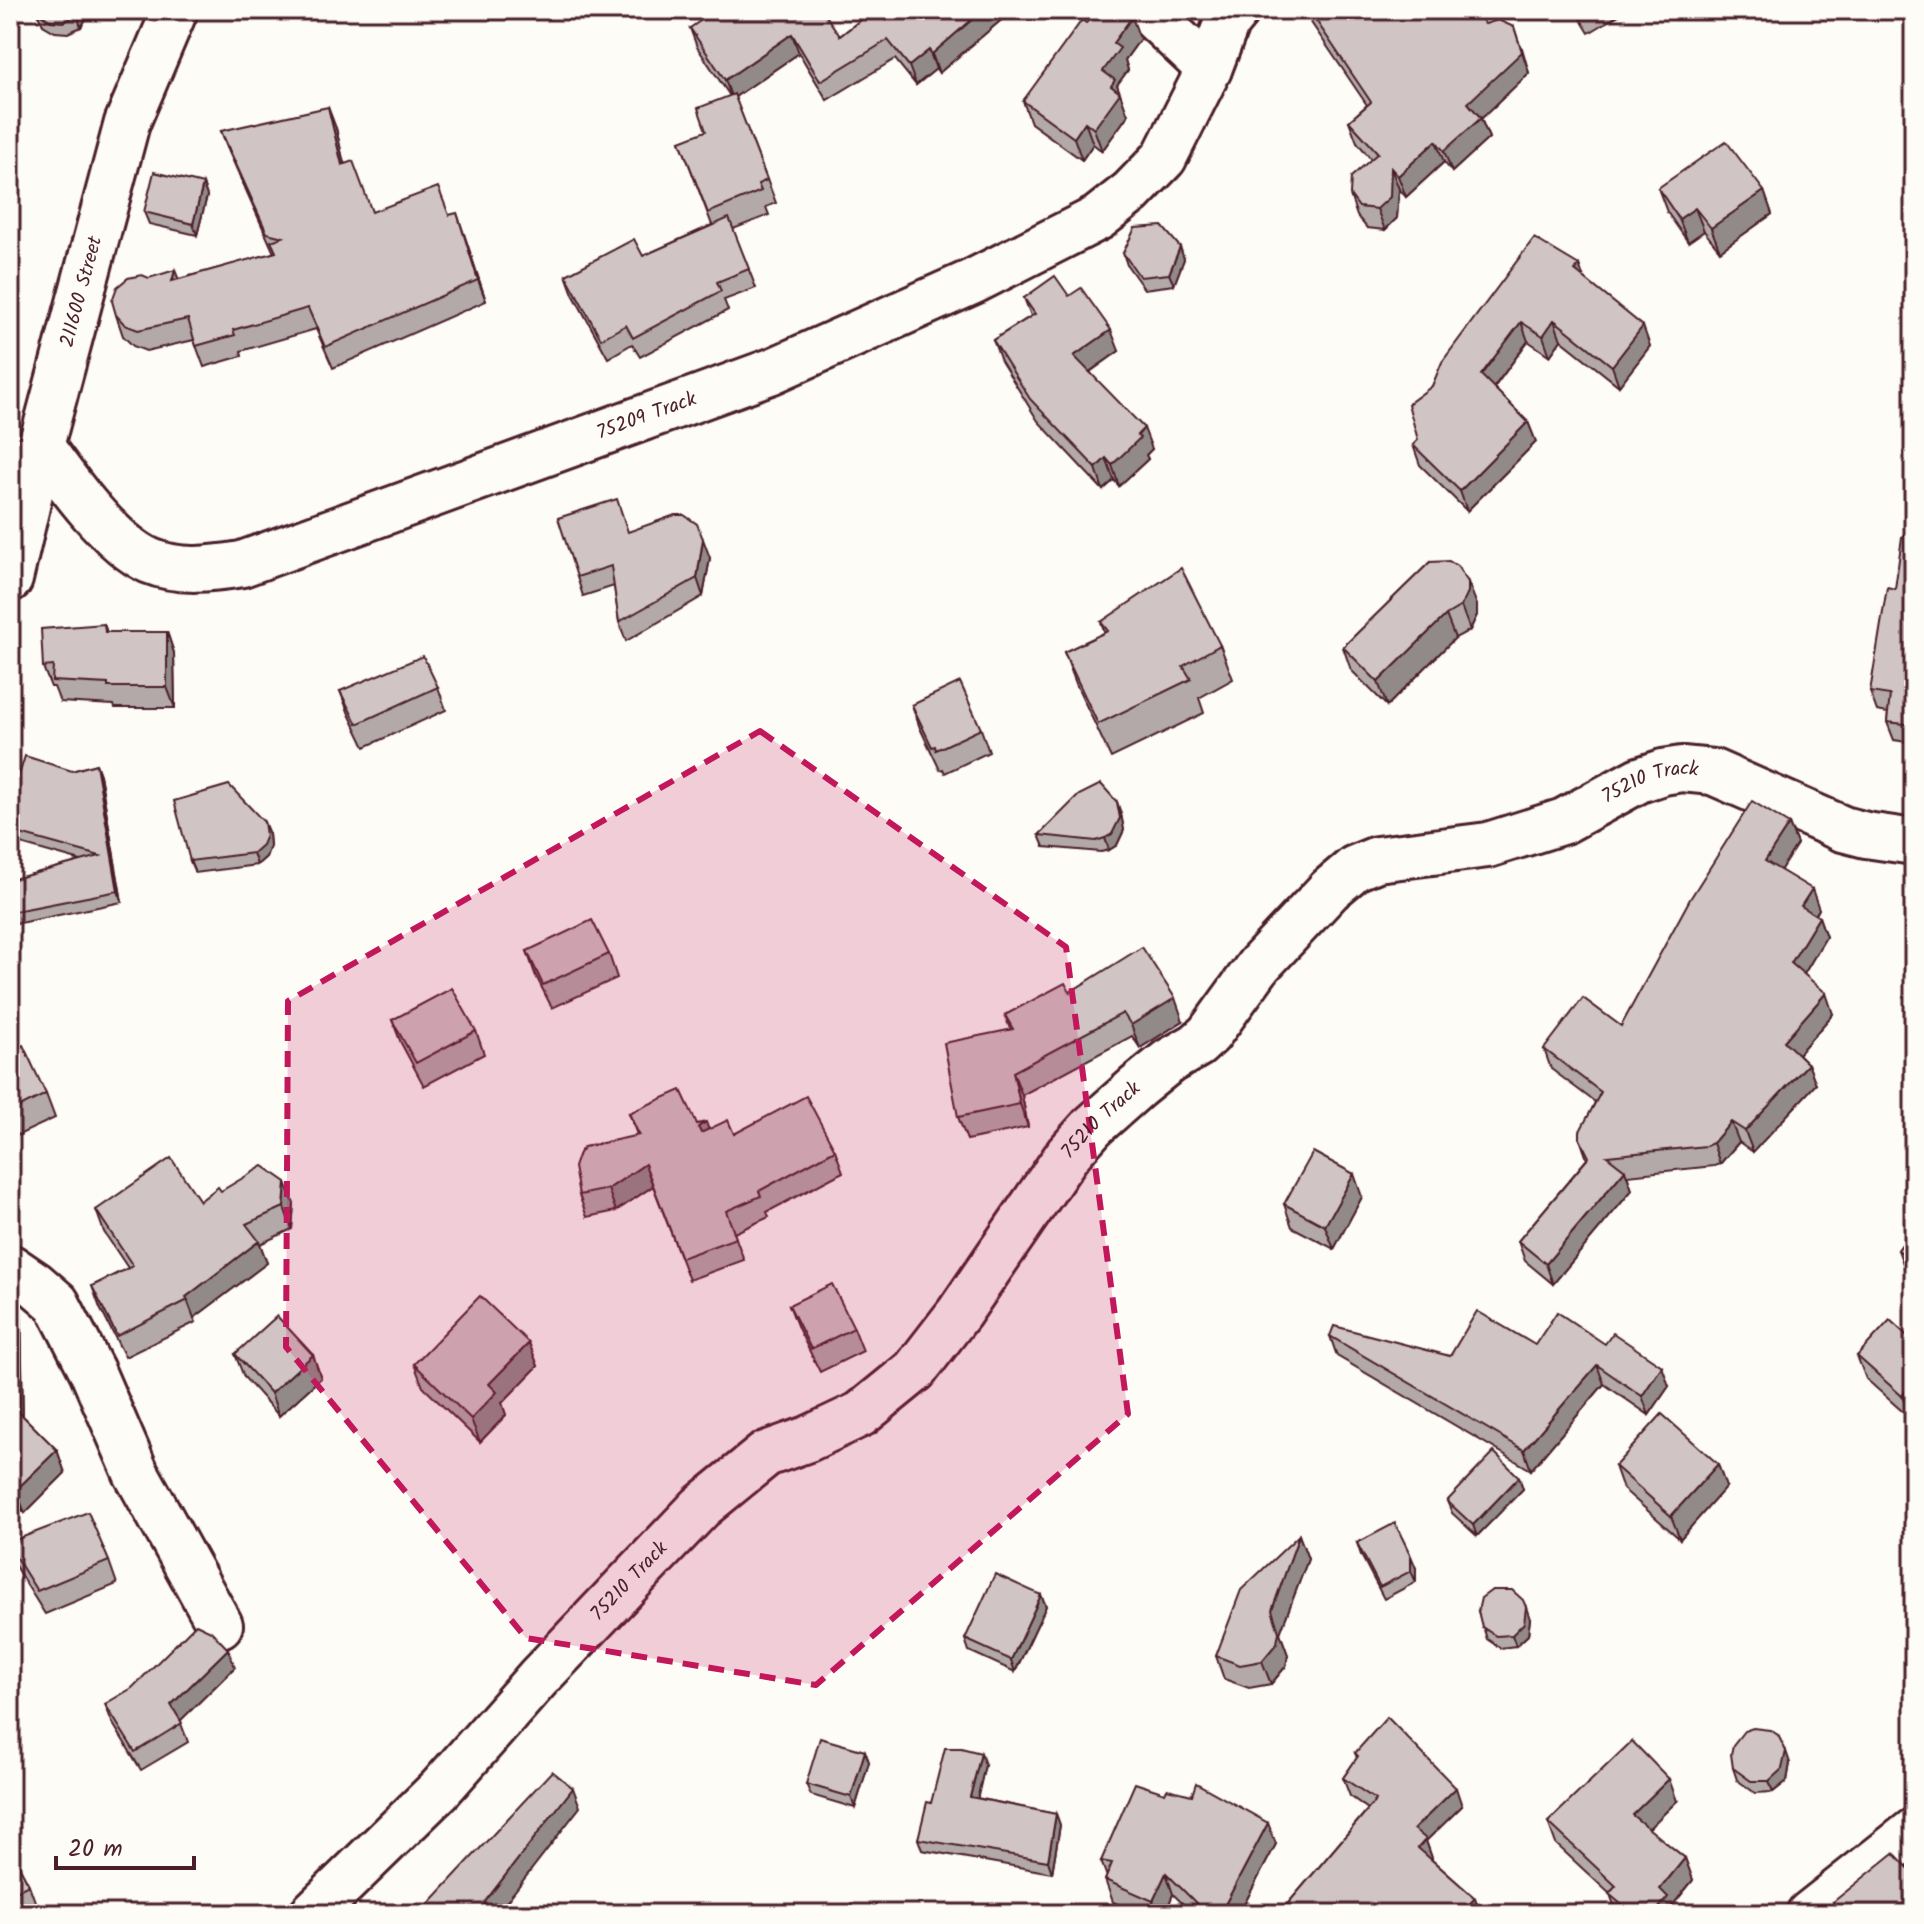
<svg xmlns="http://www.w3.org/2000/svg" width="1924" height="1924" viewBox="0 0 1924 1924" font-family="Kalam,sans-serif">
	<style>
		.lines { fill: none; stroke-linecap: round; stroke-linejoin: round }
		.street-casing { stroke: #4a1f2b; stroke-width: 50 }
		.street { stroke: #fdfcf7; stroke-width: 44 }
		.wall { fill: #b3a9a9; stroke: #4a1f2b; stroke-width: 2 }
		.shaded-wall { fill: #928a89; stroke: #4a1f2b; stroke-width: 2 }
		.building { fill: #d0c5c4; stroke: #4a1f2b; stroke-width: 2 }
		.marked { fill: #c2185b; fill-opacity: 0.2; stroke: #c2185b; stroke-width: 6; stroke-dasharray: 16 10; stroke-linejoin: round }
		.labels { text-anchor: middle; dominant-baseline: central; stroke-width: 6; stroke-linejoin: round; paint-order: stroke }
		.street-label { font-size: 20px; fill: #4a1f2b; stroke: #fdfcf7 }
	</style>
	<rect width="100%" height="100%" fill="#fdfcf7"/>
	<filter id="ink" filterUnits="userSpaceOnUse"><feTurbulence type="fractalNoise" baseFrequency=".0125" numOctaves="2"/><feDisplacementMap in="SourceGraphic" scale="16" xChannelSelector="R" yChannelSelector="G"/><feConvolveMatrix kernelMatrix="1 2 1 2 8 2 1 2 1" color-interpolation-filters="sRGB"/></filter>
	<g filter="url(#ink)">
		<g class="lines">
			<!-- street casing -->
			<g class="street-casing">
				<g id="street">
					<path d="M1146,10L1209,69"/>
					<path id="s1" d="M41,446C66,481 111,544 150,561C179,573 212,569 242,564L772,371L974,281L1098,218L1131,192L1164,158L1209,69L1227,22L1237,10"/>
					<path id="s2" d="M10,579L41,446L127,123L175,10"/>
					<path d="M10,1267L35,1284L57,1303L92,1371L136,1473L220,1625"/>
					<path id="s3" d="M312,1914L440,1789L538,1678L701,1507L766,1454L808,1439L861,1414L915,1370L959,1313L1068,1154L1093,1126L1137,1087L1169,1061L1197,1045L1209,1034L1259,965L1330,889L1355,868L1377,859L1488,845L1564,821L1639,780L1663,772L1682,769L1713,772L1843,829L1866,835L1914,842"/>
					<path d="M1809,1914L1914,1831"/>
				</g>
			</g>
			<!-- street -->
			<use href="#street" class="street"/>
		</g>
		<!-- wall -->
		<g class="wall">
			<path d="M36,10H89L88,16L81,27L68,33L55,32L43,25Z"/>
			<path d="M873,10H1013L939,73L936,69L916,85L895,59L827,100L799,53L735,97L776,203L766,207L769,215L733,229L756,288L724,300L728,310L640,357L632,344L608,358L573,294L566,275L643,256L712,225L680,141L706,132L730,96L697,47L690,28L840,36Z"/>
			<path d="M1306,10H1475L1485,24L1522,48L1529,73L1481,119L1489,138L1452,172L1444,162L1406,197L1399,189L1397,218L1385,230L1367,228L1357,216L1350,195L1371,159L1357,142L1349,121L1367,105L1310,21Z"/>
			<path d="M1575,10H1627L1589,33Z"/>
			<path d="M1086,23L1140,39L1125,60L1128,70L1117,85L1128,115L1102,151L1093,144L1082,160L1031,123L1023,101Z"/>
			<path d="M336,128L344,164L372,212L449,215L464,234L486,301L333,368L316,329L241,351L242,356L204,367L194,340L146,351L133,346L123,336L116,315L149,278L179,279L274,253L229,152L221,131Z"/>
			<path d="M203,184L207,196L197,235L149,224L144,212Z"/>
			<path d="M1658,188L1764,191L1772,214L1720,251L1704,231L1688,242L1667,212Z"/>
			<path d="M1180,247L1184,259L1174,285L1144,289L1127,265L1123,253Z"/>
			<path d="M1579,265L1583,277L1650,346L1619,386L1561,340L1550,356L1528,341L1494,388L1528,422L1536,442L1467,511L1420,465L1413,445L1418,440L1432,386Z"/>
			<path d="M1069,296L1119,351L1090,372L1152,449L1146,455L1148,459L1119,486L1114,480L1103,490L1038,421L1001,361L993,340L1031,316L1024,298Z"/>
			<path d="M1914,528V743L1894,740L1887,722L1888,713L1877,711L1870,692L1895,589Z"/>
			<path d="M628,532L710,558L703,596L626,641L619,622L614,586L583,596L577,577Z"/>
			<path d="M1430,562L1477,605V615L1470,630L1455,638L1387,706L1351,670L1343,647Z"/>
			<path d="M1101,622L1220,645L1233,679L1199,698L1204,713L1111,758L1077,686L1064,652L1105,633Z"/>
			<path d="M104,624L107,632H167L174,653L175,708H115L114,705L60,702L54,687H51L43,667Z"/>
			<path d="M438,687L446,710L365,747L349,714L340,691Z"/>
			<path d="M912,705L981,729L989,752L945,773L943,769L940,770L920,728Z"/>
			<path d="M96,764L100,775L122,902L10,925V880L81,861L17,843L10,825L72,771Z"/>
			<path d="M1117,802L1121,814L1124,830L1117,845L1109,850L1101,852L1044,847L1039,835Z"/>
			<path d="M1789,824L1797,844L1780,870L1819,909L1816,915L1819,917L1826,937L1804,974L1833,1014L1798,1054L1808,1064L1816,1084L1753,1152L1739,1142L1720,1164L1714,1166L1627,1175L1632,1190L1553,1284L1525,1261L1518,1241L1587,1159L1580,1139L1595,1102L1551,1069L1544,1049L1621,1026Z"/>
			<path d="M269,834L270,846L266,857L257,865L195,873L190,861Z"/>
			<path d="M527,951L609,954L617,978L552,1008L535,974Z"/>
			<path d="M1070,992L1183,1021L1140,1048L1132,1036L1022,1095L1028,1127L967,1140L958,1117L1010,1029L1005,1015Z"/>
			<path d="M392,1020L476,1031L484,1054L424,1086L401,1043Z"/>
			<path d="M10,1051L46,1094L55,1118L10,1139Z"/>
			<path d="M629,1113L697,1124L709,1129L734,1134L835,1150L843,1172L767,1212L769,1217L734,1233L744,1260L689,1280L653,1186L616,1211L587,1217L579,1195L637,1135Z"/>
			<path d="M221,1191L294,1204L292,1229L260,1244L267,1263L194,1318L196,1322L125,1357L100,1308L92,1286L128,1268L104,1232L96,1210L200,1201Z"/>
			<path d="M1362,1197L1334,1249L1292,1227L1284,1204Z"/>
			<path d="M1914,1228V1282L1908,1277L1898,1250Z"/>
			<path d="M10,1280L21,1305L23,1416L57,1450L65,1473L25,1513L10,1498Z"/>
			<path d="M789,1305L854,1328L863,1351L820,1372L798,1328Z"/>
			<path d="M1330,1336L1450,1356L1535,1345L1605,1344L1669,1386L1649,1415L1604,1384L1531,1470L1337,1356Z"/>
			<path d="M1914,1342V1415L1911,1419L1866,1379L1857,1356Z"/>
			<path d="M529,1343L538,1366L502,1403L506,1415L480,1442L423,1387L414,1364Z"/>
			<path d="M235,1354L313,1355L321,1378L279,1416L244,1377Z"/>
			<path d="M1615,1466L1726,1487L1680,1539L1623,1489Z"/>
			<path d="M1519,1477L1523,1489L1477,1536L1452,1513L1447,1501Z"/>
			<path d="M1299,1535L1308,1559L1280,1633L1288,1655L1286,1666L1271,1684L1249,1688L1224,1679L1216,1656Z"/>
			<path d="M10,1542L109,1561L117,1584L45,1614L15,1566L10,1552Z"/>
			<path d="M1357,1543L1416,1568V1582L1384,1599L1361,1555Z"/>
			<path d="M1041,1595L1046,1606L1015,1672L969,1651L965,1639Z"/>
			<path d="M1478,1611L1530,1619L1528,1635L1516,1646L1500,1648L1487,1639Z"/>
			<path d="M235,1667L180,1721L188,1742L141,1770L112,1722L105,1704Z"/>
			<path d="M865,1751L869,1762L855,1808L811,1795L806,1784Z"/>
			<path d="M1355,1753L1462,1806L1426,1841L1432,1858L1431,1859L1475,1898L1480,1914H1279L1368,1809L1350,1796L1343,1778L1357,1758Z"/>
			<path d="M1790,1763L1787,1781L1773,1792L1755,1793L1737,1780L1733,1768Z"/>
			<path d="M985,1765L977,1798L1056,1814L1060,1825L1052,1873L922,1850L918,1839L931,1803Z"/>
			<path d="M1677,1801L1648,1829L1685,1858L1693,1880L1672,1906L1675,1914H1617L1610,1894L1556,1844L1548,1822Z"/>
			<path d="M1276,1844L1239,1914H1193L1173,1894L1165,1914H1140L1113,1902L1105,1880L1107,1877L1101,1861Z"/>
			<path d="M10,1849L29,1885L37,1907L23,1914H10Z"/>
			<path d="M1833,1902L1914,1914H1838Z"/>
		</g>
		<!-- shaded-wall -->
		<g class="shaded-wall">
			<path d="M80,10H89L88,16L81,27L77,15Z"/>
			<path d="M983,10H1013L939,73L932,54Z"/>
			<path d="M1132,17L1140,39L1125,60L1128,70L1117,85L1128,115L1102,151L1094,129L1103,71L1113,43Z"/>
			<path d="M1514,27L1529,73L1481,119L1489,138L1452,172L1444,151L1468,103Z"/>
			<path d="M792,34L799,53L732,99L725,80Z"/>
			<path d="M929,50L936,69L916,85L909,66Z"/>
			<path d="M328,107L336,128L349,186L342,165Z"/>
			<path d="M1085,122L1093,144L1082,160L1074,138Z"/>
			<path d="M1436,141L1444,162L1406,197L1398,176Z"/>
			<path d="M1391,168L1399,189L1397,218L1385,230L1377,209Z"/>
			<path d="M203,184L207,196L197,235L193,224Z"/>
			<path d="M1764,191L1772,214L1720,251L1711,228Z"/>
			<path d="M1695,208L1704,231L1688,242L1679,219Z"/>
			<path d="M457,213L464,234L486,301L478,280Z"/>
			<path d="M1180,247L1184,259L1174,285L1169,274Z"/>
			<path d="M1579,265L1586,284L1575,271Z"/>
			<path d="M175,270L183,290L172,281Z"/>
			<path d="M1554,320L1561,340L1550,356L1543,336Z"/>
			<path d="M1521,322L1528,341L1488,395L1481,375Z"/>
			<path d="M1643,326L1650,346L1619,386L1612,366Z"/>
			<path d="M1111,330L1119,351L1082,377L1074,356Z"/>
			<path d="M1528,422L1536,442L1467,511L1460,491Z"/>
			<path d="M1144,428L1152,449L1146,455L1148,459L1119,486L1112,465Z"/>
			<path d="M1106,458L1114,480L1103,490L1096,468Z"/>
			<path d="M703,539L710,558L703,596L697,578Z"/>
			<path d="M1468,582L1477,605V615L1470,630L1461,606Z"/>
			<path d="M1446,615L1455,638L1387,706L1378,682Z"/>
			<path d="M167,632L174,653L175,708L167,687Z"/>
			<path d="M96,764L100,775L122,902L118,891Z"/>
			<path d="M1117,802L1121,814L1124,830L1117,845L1109,850L1105,838Z"/>
			<path d="M264,822L269,834L270,846L266,857L257,865L253,853Z"/>
			<path d="M1789,824L1797,844L1773,882L1765,861Z"/>
			<path d="M1812,889L1819,909L1808,926L1801,906Z"/>
			<path d="M1819,917L1826,937L1798,984L1791,963Z"/>
			<path d="M1826,993L1833,1014L1791,1062L1784,1041Z"/>
			<path d="M1175,998L1183,1021L1140,1048L1131,1025Z"/>
			<path d="M1808,1064L1816,1084L1753,1152L1745,1131Z"/>
			<path d="M1013,1072L1022,1095L1028,1127L1020,1104Z"/>
			<path d="M706,1122L714,1144L706,1149L698,1127Z"/>
			<path d="M1731,1122L1739,1142L1720,1164L1713,1143Z"/>
			<path d="M645,1164L653,1186L616,1211L608,1189Z"/>
			<path d="M1625,1170L1632,1190L1553,1284L1546,1264Z"/>
			<path d="M1354,1174L1362,1197L1334,1249L1325,1226Z"/>
			<path d="M286,1182L294,1204L292,1229L284,1207Z"/>
			<path d="M259,1241L267,1263L194,1318L186,1297Z"/>
			<path d="M12,1282L21,1305L23,1431L15,1408Z"/>
			<path d="M529,1343L538,1366L502,1403L506,1415L480,1442L471,1419L489,1384Z"/>
			<path d="M313,1355L321,1378L279,1416L271,1393Z"/>
			<path d="M1597,1365L1604,1384L1531,1470L1524,1450Z"/>
			<path d="M1662,1366L1669,1386L1649,1415L1642,1396Z"/>
			<path d="M1914,1382V1415L1911,1419L1902,1396Z"/>
			<path d="M57,1450L65,1473L25,1513L16,1490Z"/>
			<path d="M1718,1464L1726,1487L1680,1539L1671,1516Z"/>
			<path d="M1519,1477L1523,1489L1477,1536L1473,1525Z"/>
			<path d="M1299,1535L1308,1559L1280,1633L1288,1655L1286,1666L1271,1684L1262,1661L1272,1610Z"/>
			<path d="M1411,1556L1416,1568V1582L1411,1571Z"/>
			<path d="M1041,1595L1046,1606L1015,1672L1011,1660Z"/>
			<path d="M1526,1607L1530,1619L1528,1635L1516,1646L1512,1635Z"/>
			<path d="M228,1649L235,1667L177,1724L171,1705Z"/>
			<path d="M865,1751L869,1762L855,1808L851,1797Z"/>
			<path d="M1786,1751L1790,1763L1787,1781L1773,1792L1769,1781Z"/>
			<path d="M981,1753L985,1765L975,1809L970,1797Z"/>
			<path d="M1669,1779L1677,1801L1640,1837L1632,1815Z"/>
			<path d="M573,1788L580,1807L497,1914H488L484,1903Z"/>
			<path d="M1456,1788L1462,1806L1426,1841L1432,1858L1425,1867L1418,1848L1414,1829Z"/>
			<path d="M1056,1814L1060,1825L1052,1873L1048,1861Z"/>
			<path d="M1268,1823L1276,1844L1239,1914H1220Z"/>
			<path d="M1685,1858L1693,1880L1672,1906L1675,1914H1654L1660,1889Z"/>
			<path d="M1166,1873L1173,1894L1165,1914H1158L1153,1901Z"/>
			<path d="M1475,1898L1480,1914H1460Z"/>
		</g>
		<!-- building -->
		<g class="building">
			<path d="M38,10H80L77,15L64,22L51,21L39,13Z"/>
			<path d="M716,10H822L840,36L873,10H983L932,54L929,50L909,66L888,40L820,81L792,34L725,80L690,28Z"/>
			<path d="M1100,10H1126L1132,17L1113,43L1120,48L1103,71L1115,80L1111,86L1120,93L1094,129L1085,122L1074,138L1023,101L1082,20L1086,23Z"/>
			<path d="M1309,10H1475L1485,24L1498,20L1514,27L1522,52L1468,103L1481,118L1444,151L1436,141L1398,176L1391,168L1390,197L1377,209L1359,207L1350,195L1351,177L1378,153L1349,121L1371,102Z"/>
			<path d="M734,94L767,180L758,184L761,191L708,213L680,141L706,131L698,108Z"/>
			<path d="M328,107L342,165L353,161L372,212L438,187L449,215L457,213L478,280L325,347L308,308L233,330L235,335L196,346L188,319L138,330L125,325L116,315L112,301L117,287L128,278L142,275L149,278L175,270L172,281L276,252L271,241L283,237L267,233L221,131Z"/>
			<path d="M1726,141L1764,191L1711,228L1695,208L1679,219L1658,188Z"/>
			<path d="M154,172L203,184L193,224L144,212Z"/>
			<path d="M729,218L749,269L717,282L721,291L633,338L626,325L601,339L566,275L634,239L643,256Z"/>
			<path d="M1162,226L1180,247L1169,274L1140,277L1123,253L1135,228Z"/>
			<path d="M1534,238L1579,265L1575,271L1643,326L1612,366L1554,320L1543,336L1521,322L1481,375L1528,422L1460,491L1413,445L1418,440L1408,404L1432,386L1442,362Z"/>
			<path d="M1055,276L1069,296L1081,288L1111,330L1074,356L1144,428L1137,435L1140,438L1112,465L1106,458L1096,468L1030,399L993,340L1035,314L1024,298Z"/>
			<path d="M617,499L628,532L675,515H684L697,524L703,539L697,578L619,622L611,566L577,577L558,518Z"/>
			<path d="M1914,528V725L1887,722L1890,695L1870,692L1887,587L1895,589L1902,537L1909,529Z"/>
			<path d="M1449,561L1457,566L1468,582V592L1461,606L1446,615L1378,682L1343,647L1430,562Z"/>
			<path d="M1181,568L1220,645L1183,666L1191,679L1098,724L1064,652L1108,631L1101,622Z"/>
			<path d="M104,624L105,632H167V687H108V684L52,681L53,666L43,667L41,629Z"/>
			<path d="M423,656L438,687L357,724L340,691Z"/>
			<path d="M960,682L981,729L936,750L935,746L932,747L912,705Z"/>
			<path d="M25,756L72,771L96,764L118,891L10,912V880L100,856L13,832L10,824V804Z"/>
			<path d="M1101,784L1117,802L1120,818L1112,834L1105,838L1096,841L1039,835L1079,795Z"/>
			<path d="M229,785L264,822L266,835L262,845L253,853L190,861L174,801Z"/>
			<path d="M1752,801L1789,824L1765,861L1812,889L1801,906L1819,917L1791,963L1826,993L1784,1041L1808,1064L1745,1131L1731,1122L1713,1143L1706,1146L1607,1156L1625,1170L1546,1264L1518,1241L1589,1157L1580,1139V1131L1601,1092L1544,1049L1583,998L1621,1026L1690,899Z"/>
			<path d="M592,920L609,954L543,985L527,951Z"/>
			<path d="M1142,947L1175,998L1131,1025L1123,1013L1013,1072L1020,1104L958,1117L944,1043L1013,1029L1005,1015L1065,983L1070,992Z"/>
			<path d="M452,988L476,1031L416,1063L392,1020Z"/>
			<path d="M23,1045L46,1094L10,1112V1051Z"/>
			<path d="M681,1090L697,1124L706,1122L698,1127L701,1133L728,1120L734,1134L806,1096L835,1150L759,1191L761,1196L726,1211L736,1238L681,1258L645,1164L608,1189L579,1195L574,1167L579,1153L584,1147L639,1135L629,1113Z"/>
			<path d="M1313,1152L1354,1174L1325,1226L1284,1204Z"/>
			<path d="M171,1158L200,1201L218,1187L221,1191L263,1166L286,1182L284,1207L246,1224L259,1241L186,1297L188,1300L117,1336L92,1286L133,1266L96,1210Z"/>
			<path d="M1914,1228V1261L1898,1250Z"/>
			<path d="M10,1280L12,1282L15,1408L57,1450L16,1490L10,1483Z"/>
			<path d="M832,1284L854,1328L811,1349L789,1305Z"/>
			<path d="M480,1296L529,1343L489,1384L497,1392L471,1419L414,1364Z"/>
			<path d="M1477,1311L1535,1345L1557,1312L1605,1344L1613,1333L1662,1366L1642,1396L1597,1365L1524,1450L1330,1336L1334,1326L1450,1356Z"/>
			<path d="M277,1316L313,1355L271,1393L235,1354Z"/>
			<path d="M1890,1320L1914,1342V1382L1902,1396L1857,1356Z"/>
			<path d="M1662,1414L1718,1464L1671,1516L1615,1466Z"/>
			<path d="M1494,1452L1519,1477L1473,1525L1447,1501Z"/>
			<path d="M88,1512L109,1561L37,1591L10,1548V1542Z"/>
			<path d="M1395,1523L1411,1556V1571L1380,1587L1357,1543Z"/>
			<path d="M1299,1535L1272,1610L1279,1632L1277,1643L1262,1661L1240,1665L1216,1656L1241,1590Z"/>
			<path d="M995,1574L1041,1595L1011,1660L965,1639Z"/>
			<path d="M1492,1590H1512L1523,1600L1526,1607L1524,1623L1512,1635L1496,1636L1482,1627L1478,1611L1481,1598Z"/>
			<path d="M196,1624L211,1631L228,1649L171,1705L182,1723L135,1752L105,1704L132,1688Z"/>
			<path d="M1387,1717L1456,1788L1414,1829L1426,1839L1418,1848L1475,1898L1460,1914H1279L1376,1800L1343,1778L1358,1756L1355,1753Z"/>
			<path d="M1753,1728L1770,1730L1778,1735L1786,1751L1782,1769L1769,1781H1751L1733,1768L1731,1754L1733,1745L1744,1731Z"/>
			<path d="M820,1738L865,1751L851,1797L806,1784Z"/>
			<path d="M1632,1741L1669,1779L1632,1815L1685,1858L1660,1889L1668,1897L1654,1914H1633L1609,1894L1616,1886L1548,1822Z"/>
			<path d="M945,1748H961L981,1753L970,1797L1056,1814L1048,1861L918,1839L927,1802L931,1803Z"/>
			<path d="M552,1771L573,1788L484,1903L496,1914H419Z"/>
			<path d="M1135,1783L1165,1793L1167,1789L1192,1795L1196,1783L1268,1823L1220,1914H1207L1166,1873L1153,1901L1105,1880L1112,1863L1101,1861Z"/>
			<path d="M10,1849L29,1885L10,1894Z"/>
			<path d="M1894,1853L1914,1874V1914H1845L1833,1902Z"/>
		</g>
	</g>
	<!-- marked area -->
	<path class="marked" d="M760,731L1066,947L1128,1414L816,1685L526,1638L286,1347L288,1001Z"/>
	<g class="labels">
		<!-- street labels -->
		<g class="street-label">
			<text stroke="none"><textPath href="#s2" startOffset="296">211600 Street</textPath></text>
			<text stroke="none"><textPath href="#s1" startOffset="684">75209 Track</textPath></text>
			<text stroke="none"><textPath href="#s3" startOffset="1804">75210 Track</textPath></text>
			<text stroke="none"><textPath href="#s3" startOffset="1132">75210 Track</textPath></text>
			<text stroke="none"><textPath href="#s3" startOffset="460">75210 Track</textPath></text>
		</g>
	</g>
	<!-- margin -->
	<rect width="1924" height="1924" fill="none" stroke="#fdfcf7" stroke-width="40"/>
	<rect x="20" y="20" width="1884" height="1884" fill="none" stroke="#4a1f2b" stroke-width="3" filter="url(#ink)"/>
	<!-- scale -->
	<path d="M56 1856v12h138v-12" fill="none" stroke="#4a1f2b" stroke-width="4"/>
	<text x="68" y="1856" font-size="24" fill="#4a1f2b" stroke="#fdfcf7" stroke-width="6" paint-order="stroke">20 m</text>
</svg>
